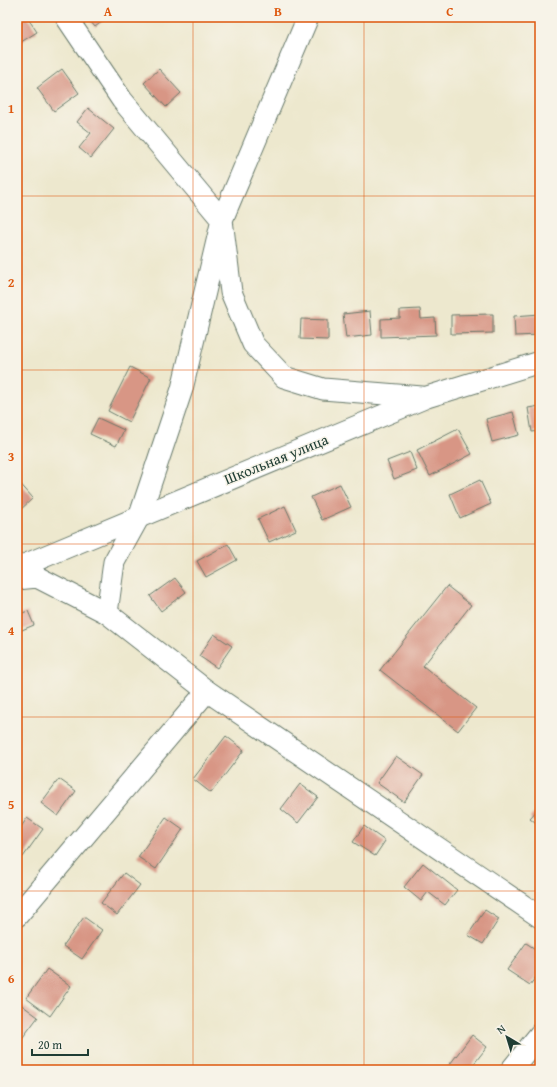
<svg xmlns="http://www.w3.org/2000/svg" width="557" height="1087" viewBox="0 0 557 1087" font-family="'Gentium Book Plus',serif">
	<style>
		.building { fill: #d89685 }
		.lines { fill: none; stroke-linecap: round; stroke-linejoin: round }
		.minor-casing { stroke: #67796a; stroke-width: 23 }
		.minor { stroke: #fff; stroke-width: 21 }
		.grid { fill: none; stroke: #de580e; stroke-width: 1; stroke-opacity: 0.55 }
		.labels { text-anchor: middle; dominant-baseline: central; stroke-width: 3; stroke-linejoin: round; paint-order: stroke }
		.street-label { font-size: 15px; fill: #1f3d34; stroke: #f7f3e8 }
		.neatline { fill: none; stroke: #de580e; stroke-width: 1.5 }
		.grid-label { font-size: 13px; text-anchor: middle; font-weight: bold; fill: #de580e }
	</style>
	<rect width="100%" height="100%" fill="#f7f3e8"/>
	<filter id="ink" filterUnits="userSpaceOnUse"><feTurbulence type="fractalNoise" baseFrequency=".025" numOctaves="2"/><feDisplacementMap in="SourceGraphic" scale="8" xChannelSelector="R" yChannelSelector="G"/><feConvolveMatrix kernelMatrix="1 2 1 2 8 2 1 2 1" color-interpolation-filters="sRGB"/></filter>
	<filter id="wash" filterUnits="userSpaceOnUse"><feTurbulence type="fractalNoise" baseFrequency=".012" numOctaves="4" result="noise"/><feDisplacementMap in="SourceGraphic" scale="16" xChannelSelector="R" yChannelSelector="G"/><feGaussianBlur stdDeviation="0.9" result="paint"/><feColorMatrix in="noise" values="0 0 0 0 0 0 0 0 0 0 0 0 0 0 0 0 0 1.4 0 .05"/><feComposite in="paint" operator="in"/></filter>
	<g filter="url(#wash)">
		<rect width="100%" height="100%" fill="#ede8ce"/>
		<g id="blocks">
			<!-- building -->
			<g class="building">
				<path d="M17,17H27L37,32L18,44Z"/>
				<path d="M87,17H108L95,27Z"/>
				<path d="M62,69L79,93L54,111L37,88Z"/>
				<path d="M159,69L181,93L166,107L144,83Z"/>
				<path d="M88,108L114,129L91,158L79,148L91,133L77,122Z"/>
				<path d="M420,309L421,319L435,318L436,335L381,337V319L400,318V310Z"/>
				<path d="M370,311L372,335L346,338L343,314Z"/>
				<path d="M493,314V333L451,334V315Z"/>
				<path d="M540,314V335L515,336L514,316Z"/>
				<path d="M301,319L328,320V340L300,339Z"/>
				<path d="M130,367L151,378L129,422L108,411Z"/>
				<path d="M540,406V431L532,432L528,408Z"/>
				<path d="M513,412L519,435L492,442L486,419Z"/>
				<path d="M98,418L124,430L116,446L90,434Z"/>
				<path d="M458,429L472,454L430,476L417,450Z"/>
				<path d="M410,452L417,470L394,479L387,461Z"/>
				<path d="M17,480L33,498L17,513Z"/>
				<path d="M480,480L491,504L460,518L450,494Z"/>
				<path d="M340,484L351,507L322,520L311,497Z"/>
				<path d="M285,506L296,530L269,542L258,519Z"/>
				<path d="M228,544L237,560L206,577L197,561Z"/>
				<path d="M175,578L186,592L161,611L150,596Z"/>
				<path d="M447,586L471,605L423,666L476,708L458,731L380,670Z"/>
				<path d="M28,611L34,625L17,632V615Z"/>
				<path d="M214,634L232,646L217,668L199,656Z"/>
				<path d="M226,736L244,750L211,793L193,779Z"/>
				<path d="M396,756L423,775L404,802L377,783Z"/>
				<path d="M59,779L76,791L58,816L41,803Z"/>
				<path d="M300,784L318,797L298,823L281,809Z"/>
				<path d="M540,807V826L530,818Z"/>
				<path d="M166,817L183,829L156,869L138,857Z"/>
				<path d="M27,818L43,829L23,857L17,852V833Z"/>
				<path d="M364,826L385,841L375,856L353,842Z"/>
				<path d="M423,863L457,890L445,905L428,892L421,901L404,887Z"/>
				<path d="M124,873L140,885L117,915L101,903Z"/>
				<path d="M485,910L499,919L483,944L468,935Z"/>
				<path d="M84,917L102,930L82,959L63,946Z"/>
				<path d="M526,943L540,952V971L530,985L507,970Z"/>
				<path d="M47,969L71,986L50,1016L26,998Z"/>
				<path d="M19,1003L38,1017L17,1045V1007Z"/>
				<path d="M472,1035L487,1047L469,1070H450L447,1068Z"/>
			</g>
		</g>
	</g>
	<g filter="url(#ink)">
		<use href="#blocks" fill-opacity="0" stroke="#67796a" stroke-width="1"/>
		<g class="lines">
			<!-- minor casing -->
			<g class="minor-casing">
				<g id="minor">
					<path d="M66,17L122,100L222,220L182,389L140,515L114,562L107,613"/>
					<path d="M308,17L222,220L231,292L253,344L284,377L323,389L422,397"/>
					<path d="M17,568L427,397L540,362"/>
					<path d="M17,579L37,577L107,613L207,691L540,917"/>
					<path d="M17,916L207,691"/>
					<path d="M511,1070L540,1034"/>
				</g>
			</g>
			<!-- minor -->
			<use href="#minor" class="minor"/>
		</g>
	</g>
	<!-- grid -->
	<path class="grid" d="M193,17V1070M364,17V1070M17,196H540M17,370H540M17,544H540M17,717H540M17,891H540"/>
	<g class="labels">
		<!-- street labels -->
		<g class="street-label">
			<text transform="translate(276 459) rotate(-22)">Школьная улица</text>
		</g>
	</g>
	<!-- margin -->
	<rect width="557" height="1087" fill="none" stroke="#f7f3e8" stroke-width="44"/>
	<!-- north arrow -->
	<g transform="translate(507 1037) rotate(322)" stroke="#f7f3e8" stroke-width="3" paint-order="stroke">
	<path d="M0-3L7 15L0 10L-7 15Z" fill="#1f3d34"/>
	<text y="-6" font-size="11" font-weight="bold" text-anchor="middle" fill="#1f3d34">N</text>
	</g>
	<!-- scale -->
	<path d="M32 1049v6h56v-6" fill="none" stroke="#1f3d34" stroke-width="2"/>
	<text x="38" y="1049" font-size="12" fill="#1f3d34" stroke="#f7f3e8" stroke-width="3" paint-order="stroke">20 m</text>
	<rect x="22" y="22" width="513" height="1043" class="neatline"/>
	<g class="grid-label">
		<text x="108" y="16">A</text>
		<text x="278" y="16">B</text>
		<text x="450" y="16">C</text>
		<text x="11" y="113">1</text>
		<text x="11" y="287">2</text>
		<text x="11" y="461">3</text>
		<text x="11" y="635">4</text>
		<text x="11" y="809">5</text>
		<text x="11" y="983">6</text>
	</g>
</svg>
